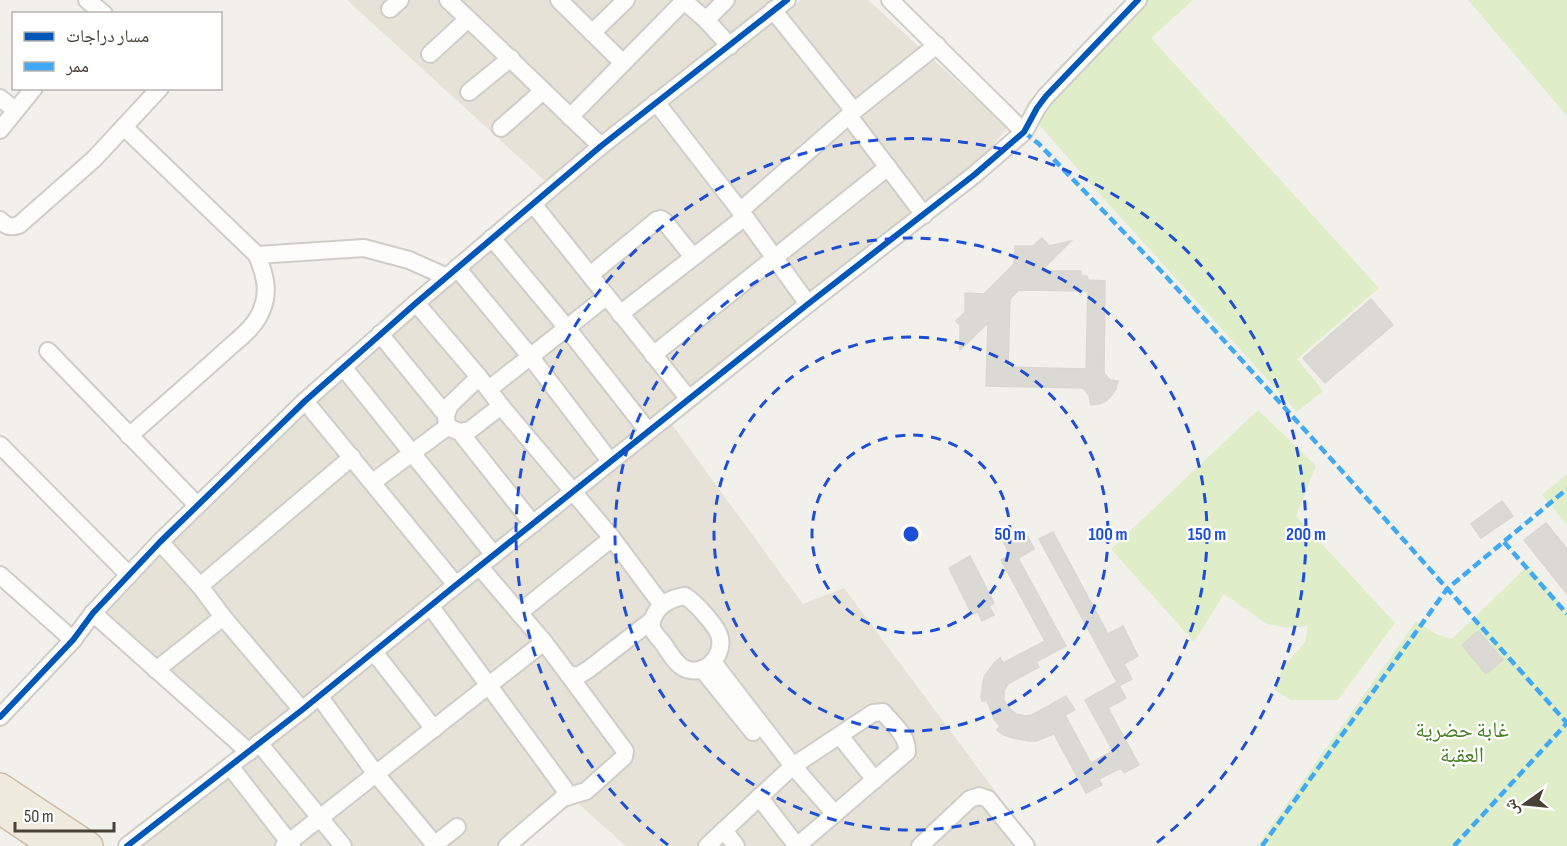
<svg xmlns="http://www.w3.org/2000/svg" width="1567" height="846" viewBox="0 0 1567 846" font-family="'Sofia Sans Condensed','Noto Naskh Arabic',sans-serif">
	<style>
		.residential { fill: #e6e2d8 }
		.green { fill: #dfeec9 }
		.building { fill: #dbd9d3; stroke: #dad7d1; stroke-width: 1.5; fill-rule: evenodd }
		.lines { fill: none; stroke-linecap: round; stroke-linejoin: round }
		.minor-casing { stroke: #d0cdc8; stroke-width: 20 }
		.trunk-casing { stroke: #ccbda4; stroke-width: 30 }
		.minor { stroke: #fdfdfc; stroke-width: 16 }
		.trunk { stroke: #efeade; stroke-width: 27 }
		.quiet { stroke: #3fa9f5; stroke-width: 4.5; stroke-dasharray: 9 4.5; stroke-linecap: butt }
		.cycleway-casing { stroke: #fff; stroke-width: 10 }
		.cycleway { stroke: #0057b8; stroke-width: 6 }
		.ring { fill: none; stroke: #1d4ed8; stroke-width: 3; stroke-dasharray: 10 8 }
		.labels { text-anchor: middle; dominant-baseline: central; stroke-width: 4.5; stroke-linejoin: round; paint-order: stroke }
		.park-label { font-size: 22px; fill: #477f24; stroke: #fff }
		.centre { fill: #1d4ed8; stroke: #fff; stroke-width: 3 }
		.ring-label { font-size: 18px; text-anchor: middle; font-weight: bold; fill: #1d4ed8; stroke: #fff; stroke-width: 4.5; stroke-linejoin: round; paint-order: stroke }
	</style>
	<rect width="100%" height="100%" fill="#f2f0eb"/>
	<!-- residential -->
	<path class="residential" d="M347,0H780L563,170L801,0H868L1007,127L982,159L662,411L803,604L844,588L1036,846H626L575,801L521,846H124L237,754L96,619L237,470L546,182Z"/>
	<!-- green -->
	<g class="green">
		<path d="M1146,0H1193L1151,38L1379,288L1297,359L1323,391L1297,412L1095,189L1037,122L1096,49Z"/>
		<path d="M1468,0H1567V116Z"/>
		<path d="M1258,410L1316,466L1296,516L1395,623L1338,700H1291L1275,690L1282,669L1305,642L1308,626L1288,628L1267,624L1224,594L1194,642L1111,549Z"/>
		<path d="M1567,474V525L1542,495Z"/>
		<path d="M1528,565L1567,611V846H1257L1416,621L1436,634L1452,639Z"/>
	</g>
	<!-- building -->
	<g class="building">
		<path d="M1042,238L1049,246L1071,241L1041,271H1081V276H1087L1088,280L1105,281L1104,373L1110,380L1118,381L1116,389L1112,395L1106,401L1099,404L1091,405L1089,395L1083,388L986,386L988,323L960,350V325L956,321L965,312V293L984,294L1014,264L1015,246H1033ZM1019,290L1088,291L1086,369L1008,367L1010,299Z"/>
		<path d="M1371,299L1393,325L1325,383L1303,358Z"/>
		<path d="M1502,501L1513,516L1481,538L1471,524Z"/>
		<path d="M1546,523L1567,549V594L1524,540Z"/>
		<path d="M1053,532L1108,634L1123,626L1138,656L1124,664L1132,679L1119,686L1126,698L1108,708L1139,765L1124,773L1121,768L1099,779L1102,785L1086,793L1054,734L1036,741H1029L1013,738L1004,735L997,730L1000,726L994,719L987,701H982L981,696L984,677L994,663L1000,658L1003,663L1045,641L1001,560L1010,555L1002,539L1012,533L1017,542L1028,537L1034,549L1018,558L1066,646L1036,662L1039,667L1008,684L1004,691V700L1008,707L1016,714L1025,716L1032,715L1066,696L1075,710L1065,715L1091,763L1113,751L1085,700L1117,682L1039,539Z"/>
		<path d="M970,556L994,603L989,606L994,615L982,621L978,612L972,614L949,568Z"/>
		<path d="M1478,631L1503,660L1486,674L1462,645Z"/>
	</g>
	<g class="lines">
		<!-- minor casing -->
		<g class="minor-casing">
			<g id="minor">
				<path d="M87,0L104,14"/>
				<path d="M448,0C500,48 550,98 601,146"/>
				<path d="M559,0L623,63"/>
				<path d="M683,0L706,20L730,46"/>
				<path d="M890,0L1024,132"/>
				<path d="M390,9L400,0"/>
				<path d="M773,10L854,111"/>
				<path d="M706,20L726,0"/>
				<path d="M592,33L626,0"/>
				<path d="M430,54L468,19"/>
				<path d="M469,92L511,58"/>
				<path d="M0,98L15,110"/>
				<path d="M656,102L745,217L808,304"/>
				<path d="M849,116L924,215"/>
				<path d="M570,117L685,0"/>
				<path d="M124,127L257,255C264,273 270,290 262,309C256,327 237,340 223,353C192,381 161,408 129,436"/>
				<path d="M501,128L543,91"/>
				<path d="M0,130L34,88"/>
				<path d="M533,204L689,399"/>
				<path d="M740,211L854,111L937,45"/>
				<path d="M0,220C6,226 10,228 19,225L94,159L160,88"/>
				<path d="M492,238L567,328L648,431"/>
				<path d="M257,255L364,248L409,260L447,277"/>
				<path d="M457,268L530,356L610,461"/>
				<path d="M590,275L657,220L661,219L665,222L693,257"/>
				<path d="M416,303L479,377L501,406L612,538L662,605"/>
				<path d="M620,314L745,217"/>
				<path d="M380,334L446,415"/>
				<path d="M48,351L197,505"/>
				<path d="M653,355L888,167"/>
				<path d="M343,367L494,555"/>
				<path d="M479,377L450,405L446,415L447,427L460,432L470,430L501,406"/>
				<path d="M489,389L606,297"/>
				<path d="M305,401L456,585"/>
				<path d="M460,432L533,524"/>
				<path d="M0,445L129,575"/>
				<path d="M373,482L447,427"/>
				<path d="M160,542L200,586L223,617L302,710"/>
				<path d="M479,566L544,642L568,674L578,676L589,669L651,621"/>
				<path d="M0,575L73,640"/>
				<path d="M200,586L352,457"/>
				<path d="M685,596C695,602 718,627 720,638C724,658 702,679 682,667C674,662 668,650 662,642C656,635 648,628 653,618C659,604 671,598 685,596Z"/>
				<path d="M431,607L564,788L565,793L563,798L507,846"/>
				<path d="M93,613L249,752"/>
				<path d="M519,613L612,538"/>
				<path d="M374,652L434,729"/>
				<path d="M713,662L793,766L835,814"/>
				<path d="M702,669L753,732"/>
				<path d="M156,670L223,617"/>
				<path d="M319,696L376,774L436,846"/>
				<path d="M0,717L73,640L93,613L160,542L305,401L416,303L601,146L787,0"/>
				<path d="M840,736L875,780"/>
				<path d="M259,743L343,846"/>
				<path d="M230,766L292,846"/>
				<path d="M759,797L797,846"/>
				<path d="M563,798L586,791L624,757L625,751L568,674"/>
				<path d="M724,830L736,846"/>
				<path d="M127,846L302,710L456,585L808,304L974,175L1024,132L1037,108L1046,96L1138,0"/>
				<path d="M284,846L544,642"/>
				<path d="M433,846L457,827"/>
				<path d="M707,846L793,766L873,713L883,712C893,724 908,736 907,752L797,846"/>
				<path d="M920,846L970,799L979,796L988,799L1026,846"/>
			</g>
		</g>
		<!-- trunk casing -->
		<g class="trunk-casing">
			<g id="trunk">
				<path d="M0,787L89,846"/>
				<path d="M0,810L54,846"/>
			</g>
		</g>
		<!-- minor -->
		<use href="#minor" class="minor"/>
		<!-- trunk -->
		<use href="#trunk" class="trunk"/>
		<!-- quiet -->
		<g class="quiet">
			<path d="M1024,132L1039,144L1161,271L1369,501L1567,723"/>
			<path d="M1504,542L1567,614"/>
			<path d="M1262,846L1447,589L1567,489"/>
			<path d="M1454,846L1567,723"/>
		</g>
		<!-- cycleway casing -->
		<g class="cycleway-casing">
			<g id="cycleway">
				<path d="M0,717L73,640L93,613L160,542L305,401L416,303L601,146L787,0"/>
				<path d="M127,846L302,710L456,585L808,304L974,175L1024,132L1037,108L1046,96L1138,0"/>
			</g>
		</g>
		<!-- cycleway -->
		<use href="#cycleway" class="cycleway"/>
	</g>
	<!-- distance rings -->
	<g class="ring">
		<circle cx="911" cy="534" r="99"/>
		<circle cx="911" cy="534" r="197"/>
		<circle cx="911" cy="534" r="296"/>
		<path d="M668 845A395 395 0 1 1 1154 845"/>
	</g>
	<g class="labels">
		<!-- park labels -->
		<g class="park-label">
			<text x="1462" y="730">غابة حضرية<tspan x="1462" dy="25">العقبة</tspan></text>
		</g>
	</g>
	<circle cx="911" cy="534" r="9" class="centre"/>
	<g class="ring-label">
		<text x="1010" y="540">50 m</text>
		<text x="1108" y="540">100 m</text>
		<text x="1207" y="540">150 m</text>
		<text x="1306" y="540">200 m</text>
	</g>
	<!-- legend -->
	<rect x="12" y="12" width="210" height="78" fill="#ffffff" stroke="#b6b3af" stroke-width="1.5"/>
	<rect x="24" y="32" width="30" height="9" fill="#0057b8" stroke="#b6b3af" stroke-width="1.5"/>
	<text x="66" y="42" font-size="18" fill="#494136">مسار دراجات</text>
	<rect x="24" y="62" width="30" height="9" fill="#3fa9f5" stroke="#b6b3af" stroke-width="1.5"/>
	<text x="66" y="72" font-size="18" fill="#494136">ممر</text>
	<!-- north arrow -->
	<g transform="translate(1525 804) rotate(255)" stroke="#ffffff" stroke-width="4.5" paint-order="stroke">
	<path d="M0-4.5L10 22L0 15L-10 22Z" fill="#494136"/>
	<text y="-9" font-size="16" font-weight="bold" text-anchor="middle" fill="#494136">ش</text>
	</g>
	<!-- scale -->
	<path d="M15 822v9h99v-9" fill="none" stroke="#494136" stroke-width="3"/>
	<text x="24" y="822" font-size="18" fill="#494136" stroke="#ffffff" stroke-width="4.5" paint-order="stroke">50 m</text>
</svg>
